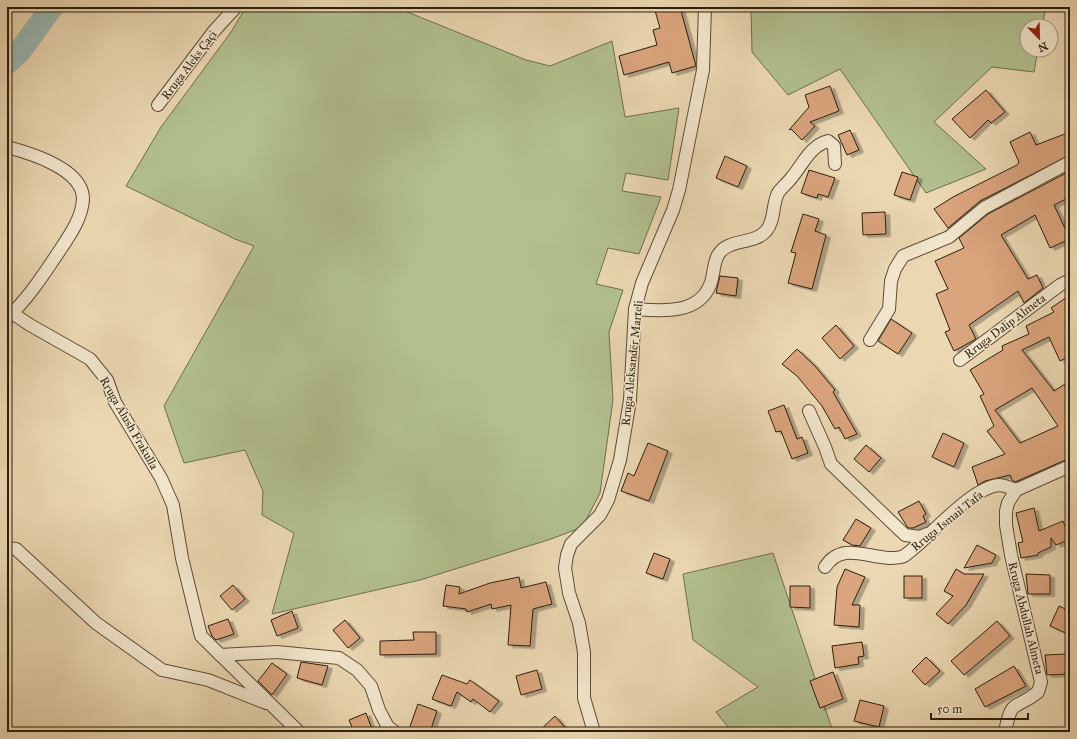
<svg xmlns="http://www.w3.org/2000/svg" width="1077" height="739" viewBox="0 0 1077 739" font-family="'IM FELL Great Primer',serif">
	<style>
		.green { fill: #b2c090; stroke: #6e6f4f }
		.lines { fill: none; stroke-linecap: round; stroke-linejoin: round }
		.river { stroke: #99b9b3; stroke-width: 23 }
		.building { fill: #daa47d; stroke: #2b1e0e; fill-rule: evenodd; filter: url(#shadow) }
		.street-casing { stroke: #5b4c37; stroke-width: 14 }
		.street { stroke: #f2e6cd; stroke-width: 12 }
		.labels { text-anchor: middle; dominant-baseline: central; stroke-width: 3; stroke-linejoin: round; paint-order: stroke }
		.street-label { font-size: 12px; fill: #2b1e0e; stroke: #f2e6cd }
	</style>
	<defs>
		<filter id="shadow"><feDropShadow dx="4.5" dy="2.5" stdDeviation="0" flood-color="#0004"/></filter>
	</defs>
	<rect width="100%" height="100%" fill="#ebd8b2"/>
	<filter id="stains"><feTurbulence type="fractalNoise" baseFrequency=".005" numOctaves="4"/><feColorMatrix values="0 0 0 0 .2 0 0 0 0 .09 0 0 0 0 .02 0 0 0 .5 -.17"/></filter>
	<radialGradient id="worn" r=".72"><stop offset=".6" stop-color="#630" stop-opacity="0"/><stop offset="1" stop-color="#630" stop-opacity=".3"/></radialGradient>
	<!-- green -->
	<g class="green">
		<path d="M246,7H395L526,60L550,66L612,41L625,117L679,108L668,180L626,173L622,191L661,197L639,254L608,248L596,284L623,290L609,332L613,400L600,493L586,520L580,528L551,539L420,580L272,614L294,533L262,515L263,491L245,450L184,463L164,406L254,246L235,239L126,186L161,127L231,32Z"/>
		<path d="M751,7H1046L1042,26H1027V50H1038L1034,72L992,67L934,122L986,169L926,193L840,69L788,95L752,52Z"/>
		<path d="M773,553L830,723L834,732H732L716,712L758,687L693,640L683,574Z"/>
	</g>
	<g class="lines">
		<!-- river -->
		<path class="river" d="M7,63L20,51L52,7"/>
	</g>
	<!-- building -->
	<g class="building">
		<path d="M654,7H680L696,66L672,73L669,62L624,75L619,56L657,45L653,30L660,28Z"/>
		<path d="M830,86L839,111L810,122L815,126L802,140L791,129L789,130L809,107L805,95Z"/>
		<path d="M986,90L1005,112L991,123L988,120L970,138L952,119Z"/>
		<path d="M850,130L859,150L847,155L838,135Z"/>
		<path d="M1030,132L1036,145L1070,132V155L980,201L948,228L934,209L953,197L1017,165L1019,162L1010,142Z"/>
		<path d="M725,156L747,166L738,187L716,178Z"/>
		<path d="M809,170L835,178L828,197L818,194L817,198L801,193Z"/>
		<path d="M902,172L918,177L910,200L894,195Z"/>
		<path d="M1068,172L1070,177V197L1054,205L1070,239L1050,248L1035,215L1001,235L1028,279L1037,275L1043,288L1024,303L1018,291L969,325L976,339L954,351L945,332L950,330L936,294L948,289L935,261L964,248L959,238L988,214Z"/>
		<path d="M885,212L886,234L863,235L862,213Z"/>
		<path d="M803,214L819,219L815,231L826,235L812,289L788,283L796,253L791,252Z"/>
		<path d="M720,276L738,278L736,296L716,293Z"/>
		<path d="M1070,295V356L1060,361L1049,337L1022,350L1054,391L1065,384L1070,392V458L1015,482L1012,480L1010,475L985,481L978,485L972,467L1005,454L987,431L994,426L980,396L984,394L970,370L1003,350L1002,346L1029,334L1026,326L1054,312L1051,308ZM1032,388L1058,426L1020,443L995,410Z"/>
		<path d="M891,319L912,333L898,354L878,341Z"/>
		<path d="M836,325L854,346L840,359L822,338Z"/>
		<path d="M797,349L815,366L835,390L833,392L857,434L845,439L839,427L835,429L822,406L797,376L782,364Z"/>
		<path d="M784,405L797,439L802,437L808,453L792,459L781,431L776,432L768,411Z"/>
		<path d="M943,433L964,443L954,467L932,457Z"/>
		<path d="M648,443L668,451L649,501L621,491L628,473L634,476Z"/>
		<path d="M866,445L881,458L869,472L854,459Z"/>
		<path d="M919,501L926,514L923,516L926,522L913,528H908L898,512Z"/>
		<path d="M1034,508L1039,531L1063,521L1070,539L1056,545L1051,538V547L1038,553V555L1021,558L1018,543L1023,542L1016,513Z"/>
		<path d="M856,519L871,528L860,546L852,545L843,540Z"/>
		<path d="M977,545L996,555L992,563L964,568Z"/>
		<path d="M654,553L670,559L663,579L646,573Z"/>
		<path d="M845,569L865,577L852,605H860L859,627L834,625L837,587Z"/>
		<path d="M956,569L964,574H984L966,605L948,624L936,614L953,596L944,591Z"/>
		<path d="M1026,574L1050,575V594H1028Z"/>
		<rect x="904" y="576" width="18" height="22"/>
		<path d="M519,577L521,588L546,582L552,604L533,609L530,646L508,645L511,605L492,609L491,604L467,612L466,609L443,606L446,585L460,587L459,594L490,583Z"/>
		<path d="M233,585L245,599L232,610L220,596Z"/>
		<path d="M790,586H810V608L790,607Z"/>
		<path d="M1059,606L1070,611V635L1050,626Z"/>
		<path d="M292,611L298,628L277,636L271,620Z"/>
		<path d="M228,619L234,634L216,640L212,636L208,626Z"/>
		<path d="M345,620L360,638L348,648L333,630Z"/>
		<path d="M997,621L1010,636L964,675L951,661Z"/>
		<path d="M413,632H436V654L380,655V641L414,640Z"/>
		<path d="M862,642L864,656L858,657L859,664L835,668L832,646Z"/>
		<path d="M1066,654L1067,674L1047,675L1045,655Z"/>
		<path d="M926,657L940,671L925,685L912,671Z"/>
		<path d="M301,662L328,666L322,685L297,678Z"/>
		<path d="M272,663L287,674L272,695L258,681Z"/>
		<path d="M1014,666L1026,686L985,707L975,689Z"/>
		<path d="M537,670L542,689L521,695L516,676Z"/>
		<path d="M833,672L843,699L820,708L810,681Z"/>
		<path d="M442,675L467,684L470,680L499,701L490,712L473,699L471,702L457,692L451,706L432,699Z"/>
		<path d="M860,700L884,706L879,727L854,721Z"/>
		<path d="M418,704L437,711L430,732H408Z"/>
		<path d="M366,713L373,732H354L349,720Z"/>
		<path d="M555,716L569,732H538Z"/>
	</g>
	<g class="lines">
		<!-- street casing -->
		<g class="street-casing">
			<g id="street">
				<path d="M158,105L214,31L236,7"/>
				<path d="M7,147C30,153 83,169 83,199C82,220 67,239 56,256C42,277 26,301 7,318"/>
				<path d="M635,309C661,311 698,315 710,285C714,276 713,264 718,255C728,238 754,245 766,231C775,221 772,205 778,193C782,187 788,183 792,177C803,164 810,146 828,141L834,146L835,164"/>
				<path d="M12,313L30,325L90,359L107,380L115,402L161,478L173,505L182,558L201,636L299,732"/>
				<path d="M870,340L889,309L891,281L895,269L903,256L949,237L984,208L1070,162"/>
				<path d="M960,360L1060,285L1070,280"/>
				<path d="M809,411L825,447L831,464L905,535L920,537L927,534"/>
				<path d="M7,548L16,549L96,623L162,670L208,680L266,703"/>
				<path d="M825,567C841,542 865,557 889,558C894,558 900,558 904,556C929,539 969,488 999,485C1005,485 1010,488 1016,490L1070,466"/>
				<path d="M220,655L277,652L339,658L357,670L371,686L379,710L388,727L395,732"/>
				<path d="M594,732L584,698V652L579,623L569,593L565,568L567,555L571,544L600,515L608,500L620,460L630,400L635,309L642,283L673,210L679,190L703,70L705,7"/>
				<path d="M1005,732C1012,696 1015,711 1038,692L1041,682L1011,555L1006,525V511L1008,503L1016,490"/>
			</g>
		</g>
		<!-- street -->
		<use href="#street" class="street"/>
	</g>
	<g class="labels">
		<!-- street labels -->
		<g class="street-label">
			<text transform="translate(189 65) rotate(-53)">Rruga Aleks Çaçi</text>
			<text transform="translate(1005 326) rotate(-37)">Rruga Dalip Almeta</text>
			<text transform="translate(632 363) rotate(-84)">Rruga Aleksandër Marteli</text>
			<text transform="translate(129 423) rotate(60)">Rruga Alush Frakulla</text>
			<text transform="translate(947 521) rotate(-39)">Rruga Ismail Tafa</text>
			<text transform="translate(1026 618) rotate(76)">Rruga Abdullah Almeta</text>
		</g>
	</g>
	<!-- margin -->
	<rect width="1077" height="739" fill="none" stroke="#ebd8b2" stroke-width="24"/>
	<rect x="8" y="8" width="1061" height="723" fill="none" stroke="#2b1e0e" stroke-width="2"/>
	<rect x="12" y="12" width="1053" height="715" fill="none" stroke="#2b1e0e"/>
	<!-- north arrow -->
	<g transform="translate(1039 38) rotate(157)"><circle r="19" fill="#f2e6cd" stroke="#a29681"/>
	<path d="M0-3L7 15L0 10L-7 15Z" fill="#8f2418"/>
	<text y="-6" font-size="11" font-weight="bold" text-anchor="middle" fill="#2b1e0e">N</text>
	</g>
	<!-- scale -->
	<path d="M931 713v6h97v-6" fill="none" stroke="#2b1e0e" stroke-width="2"/>
	<text x="937" y="713" font-size="12" fill="#2b1e0e" stroke="#f2e6cd" stroke-width="3" paint-order="stroke">50 m</text>
	<rect width="100%" height="100%" filter="url(#stains)"/>
	<rect width="100%" height="100%" fill="url(#worn)"/>
</svg>
